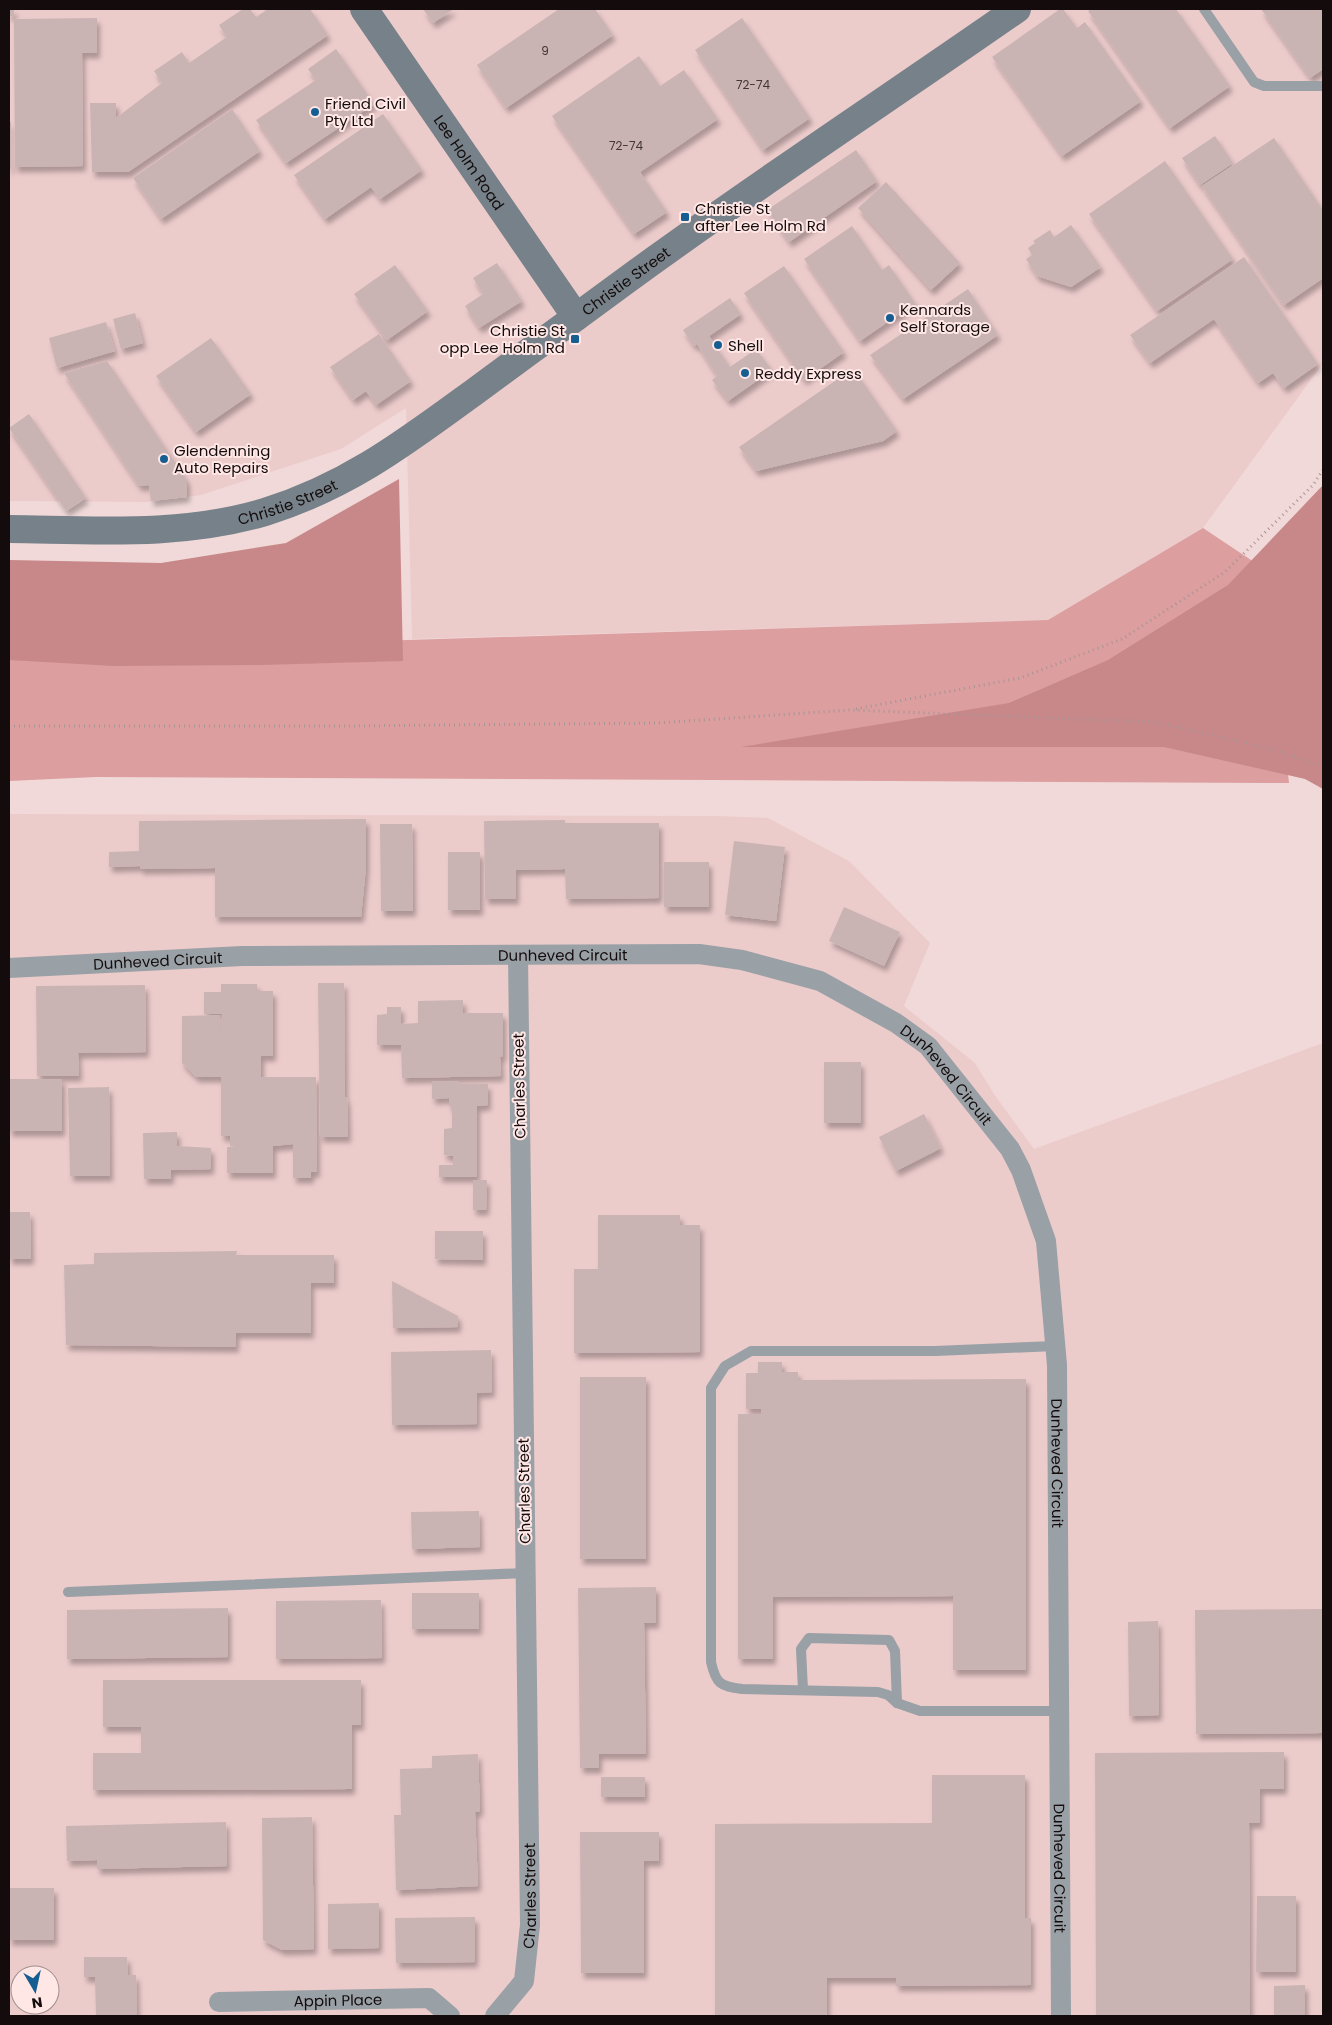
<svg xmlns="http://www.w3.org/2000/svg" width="1332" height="2025" viewBox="0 0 1332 2025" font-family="Poppins,sans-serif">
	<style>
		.built { fill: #eccbcb; fill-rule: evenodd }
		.green { fill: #dc9e9e }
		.forest { fill: #c88889 }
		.building { fill: #cab4b3; filter: url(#shadow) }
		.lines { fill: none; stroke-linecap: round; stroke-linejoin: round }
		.path { stroke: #a79595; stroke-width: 3; stroke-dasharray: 1 4; stroke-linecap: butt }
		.lane { stroke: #99a0a6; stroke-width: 10 }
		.street { stroke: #99a0a6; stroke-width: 20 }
		.secondary { stroke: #778189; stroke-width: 28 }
		.poi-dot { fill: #165e92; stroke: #ffe7e6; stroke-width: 2 }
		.labels { text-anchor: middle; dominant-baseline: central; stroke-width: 4; stroke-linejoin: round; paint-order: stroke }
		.number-label { font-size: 12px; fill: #423636 }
		.poi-label { font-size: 15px; fill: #140c0c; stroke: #ffe7e6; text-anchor: start }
		.street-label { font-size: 15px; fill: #140c0c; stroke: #ffe7e6 }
	</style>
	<defs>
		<filter id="shadow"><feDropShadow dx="3" dy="5.5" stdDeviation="2.5" flood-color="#0004"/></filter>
	</defs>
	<rect width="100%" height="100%" fill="#f1d9d9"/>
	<!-- built -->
	<g class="built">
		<path d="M9,9H1323V363L1203,528L1048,620L412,639L406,408L341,449L201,495L146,502L9,501Z"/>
		<path d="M9,814L718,816L768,818L849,861L930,943L904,1006L975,1063L994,1094L1034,1149L1323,1043V2016H9ZM20,1975H50V2005H20Z"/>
	</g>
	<!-- green -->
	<path class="green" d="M1203,528L1287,584L1282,723L1289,783L96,777L9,781V636L313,643L1048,620Z"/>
	<!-- forest -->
	<g class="forest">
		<path d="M399,479L403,661L261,665L114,666L9,660V560L161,563L286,543Z"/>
		<path d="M1323,485V789L1305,779L1164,747H741L1009,703L1108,660L1228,585Z"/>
	</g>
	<!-- building -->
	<g class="building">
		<rect x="9" y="9" width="5" height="7"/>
		<path d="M243,9H250L256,17L268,9H310L328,35L128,172H92L90,103H116V118L162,83L154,71L182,52L189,63L227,37L219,25Z"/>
		<path d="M423,9H454L433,23Z"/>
		<path d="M559,9H595L613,35L506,108L477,65Z"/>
		<path d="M1060,9H1063L1077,28L1085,22L1141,101L1062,156L992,57Z"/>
		<path d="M1092,9H1176L1230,86L1170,128L1088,11Z"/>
		<path d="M1261,9H1323V69L1310,78Z"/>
		<path d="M97,18V53H82L83,166L15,167L14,19Z"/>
		<path d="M742,18L810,118L763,150L695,50Z"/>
		<path d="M336,49L374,104L286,163L256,120L316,80L308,69Z"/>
		<path d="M639,56L660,86L684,70L718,119L640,172L667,212L634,234L552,116Z"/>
		<path d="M232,109L260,151L161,219L133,178Z"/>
		<path d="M383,114L422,170L380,199L371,187L325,219L294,175Z"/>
		<rect x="9" y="122" width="2" height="47"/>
		<path d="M1215,136L1233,163L1200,185L1182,158Z"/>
		<path d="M1274,138L1323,210V278L1284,305L1202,186Z"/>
		<path d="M856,150L877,181L789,242L767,210Z"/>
		<path d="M1165,161L1233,259L1157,311L1089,214Z"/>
		<path d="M886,182L960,263L931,290L858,208Z"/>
		<path d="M1071,225L1101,267L1071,287L1037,276L1026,259L1032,255L1028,248L1035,243L1033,241L1050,230L1054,237Z"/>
		<path d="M852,226L882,270L889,265L915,303L860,341L804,259Z"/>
		<path d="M1244,257L1318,364L1284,388L1273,373L1258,383L1214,319L1150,363L1130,335Z"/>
		<path d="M497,263L522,301L479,328L465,306L483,294L473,278Z"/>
		<path d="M395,265L428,311L387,340L354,294Z"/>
		<path d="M784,266L844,352L804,380L744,293Z"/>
		<path d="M968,289L998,335L903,399L870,355Z"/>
		<path d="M730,298L741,314L709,336L730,367L756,349L772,370L728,401L712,380L717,376L697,344L694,346L683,330Z"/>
		<path d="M135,313L143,343L121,349L113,319Z"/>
		<path d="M106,322L115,351L57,368L49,338Z"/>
		<path d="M379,334L411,381L376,405L366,391L353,400L330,367Z"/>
		<path d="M211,338L251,394L196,432L156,376Z"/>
		<path d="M107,361L187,480V497L151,501L149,485L139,486L64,373Z"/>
		<path d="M845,374L850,381L858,375L897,431L883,441L756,471L739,447Z"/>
		<path d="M29,414L86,498L66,511L9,428Z"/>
		<path d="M366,819V867L361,917H215V868L140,869V866L109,867V852L139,851V821Z"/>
		<path d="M565,820V823H659V898L566,899L565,869L516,870V899H485L484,821Z"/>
		<path d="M380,824H412L413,911H381Z"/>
		<path d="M734,841L785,847L776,921L725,915Z"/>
		<rect x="448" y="852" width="32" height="58"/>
		<rect x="664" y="862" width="45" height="45"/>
		<path d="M844,907L900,932L884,966L829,941Z"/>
		<path d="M318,983H344L345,1098L347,1097L348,1137H320Z"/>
		<path d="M221,984H257V991H273V1056H261V1077H316L317,1172H311V1178H293V1144L273,1146V1173H227V1147L243,1146H230V1136H221V1077H196L182,1063V1016L220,1015L221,1070L222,1014H204V992H221Z"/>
		<path d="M145,985L146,1052L78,1053L79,1076H37L36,986Z"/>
		<path d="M463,1000V1013H503V1056L500,1057L501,1076L402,1078L401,1045H377V1015L387,1014V1007H401V1024L418,1023V1001Z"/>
		<rect x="824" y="1062" width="37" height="61"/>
		<rect x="9" y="1079" width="53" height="52"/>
		<path d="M432,1081H459V1084H488V1105L477,1106V1177H439V1165H453V1156L444,1155V1129L452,1128V1106H449V1098L432,1099Z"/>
		<path d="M109,1087L110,1176H70L68,1088Z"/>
		<path d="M924,1114L941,1148L896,1171L879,1137Z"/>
		<path d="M177,1132V1146L211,1148V1169L171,1170V1179H144L143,1133Z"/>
		<path d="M473,1180H487L486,1210H473Z"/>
		<path d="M9,1212H30L31,1259H9Z"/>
		<path d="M598,1215H680V1225H700V1352L574,1353V1269H598Z"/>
		<path d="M435,1231H483V1260L435,1259Z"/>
		<path d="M237,1251L236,1255H334V1283H311V1333H236V1347L66,1345L64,1265L94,1264V1253Z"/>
		<path d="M392,1281L458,1316V1327L393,1328Z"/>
		<path d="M491,1350L492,1392L477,1393V1424L392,1425L391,1352Z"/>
		<path d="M758,1362H782V1372H798V1380L1026,1379V1670H953V1596L773,1597V1659H738V1414H761V1409H746V1373H758Z"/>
		<rect x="580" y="1377" width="66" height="182"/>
		<path d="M479,1511L480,1547L412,1549L411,1512Z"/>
		<path d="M656,1587V1623H644L646,1754H599V1768H580L578,1588Z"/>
		<rect x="412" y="1593" width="67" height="36"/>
		<path d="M381,1600L382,1658L276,1659V1601Z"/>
		<path d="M228,1608V1657L67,1659V1610Z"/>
		<path d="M1323,1609V1733L1196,1734L1195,1610Z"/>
		<path d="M1158,1621L1159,1715L1129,1716L1128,1622Z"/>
		<path d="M103,1680H361V1725H352V1789L93,1790V1753H141V1727H103Z"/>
		<path d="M1284,1752V1789H1260V1823H1249L1250,2016H1096L1095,1753Z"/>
		<path d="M478,1754L480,1811L475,1812L478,1886L396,1890L394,1815H401L400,1769L432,1768V1756Z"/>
		<path d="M932,1775H1025V1918H1031V1985L896,1986V1978H827V2016H715V1824L932,1823Z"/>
		<rect x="601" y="1777" width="44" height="20"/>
		<path d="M312,1817L314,1949L282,1950L263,1940L262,1818Z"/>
		<path d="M226,1822L227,1866L97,1869V1860L67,1861L66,1826Z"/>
		<path d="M580,1832H659V1861H644V1973H581Z"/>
		<rect x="9" y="1888" width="45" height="52"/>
		<path d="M1257,1896H1296V1972H1256Z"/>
		<path d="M379,1903V1948L328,1949V1904Z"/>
		<path d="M475,1917V1962L396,1963L395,1918Z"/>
		<path d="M84,1957H127L128,1975H136L137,2016H96L95,1977H84Z"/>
		<path d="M1305,1985V2016H1274V1986Z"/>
	</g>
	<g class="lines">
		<!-- path -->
		<g class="path">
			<path d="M856,709L1020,678L1122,639L1225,572L1313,485L1323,470"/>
			<path d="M9,726H343L658,723L850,710L1155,722L1276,750L1323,767"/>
		</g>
		<!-- lane -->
		<g class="lane">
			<path d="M1204,9L1254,82L1264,86H1323"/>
			<path d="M1055,1346L935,1351H751L725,1366L711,1388V1662C716,1684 720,1686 742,1689L878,1692L888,1695L897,1703L920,1711H1059"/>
			<path d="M68,1592L525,1573"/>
			<path d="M803,1690L801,1649L809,1638L889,1640L895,1651L897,1703"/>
		</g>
		<!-- street -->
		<g class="street">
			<path id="s1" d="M9,968L242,956L699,954L742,960L820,981L896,1023L928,1046L1010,1149L1021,1170L1046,1241L1057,1365L1061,2016"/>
			<path id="s2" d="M219,2002L429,1998L450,2016"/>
			<path id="s3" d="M495,2016L524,1981L530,1925L518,955"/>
		</g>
		<!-- secondary -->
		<g class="secondary">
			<path id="s4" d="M364,9L576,317"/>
			<path id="s5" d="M9,529C94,530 182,537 265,512C349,486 407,441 477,390C527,353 577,316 628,279C755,186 888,99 1017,9"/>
		</g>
	</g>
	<!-- markers -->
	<g class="poi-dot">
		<circle cx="315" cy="112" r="5"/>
		<rect x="680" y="212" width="10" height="10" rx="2.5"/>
		<circle cx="890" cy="318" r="5"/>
		<rect x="570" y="334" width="10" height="10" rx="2.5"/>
		<circle cx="718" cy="345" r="5"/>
		<circle cx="745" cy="373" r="5"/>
		<circle cx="164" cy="459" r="5"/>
	</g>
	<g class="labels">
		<!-- number labels -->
		<g class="number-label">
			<text x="545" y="50">9</text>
			<text x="753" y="84">72-74</text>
			<text x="626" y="145">72-74</text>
		</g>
		<!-- poi labels -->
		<g class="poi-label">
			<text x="325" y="103">Friend Civil<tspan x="325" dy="17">Pty Ltd</tspan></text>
			<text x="695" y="208">Christie St<tspan x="695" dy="17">after Lee Holm Rd</tspan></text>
			<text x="900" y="309">Kennards<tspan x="900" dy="17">Self Storage</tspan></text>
			<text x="565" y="330" text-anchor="end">Christie St<tspan x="565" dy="17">opp Lee Holm Rd</tspan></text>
			<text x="728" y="345">Shell</text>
			<text x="755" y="373">Reddy Express</text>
			<text x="174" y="450">Glendenning<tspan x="174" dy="17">Auto Repairs</tspan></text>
		</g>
		<!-- street labels -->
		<g class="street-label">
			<text stroke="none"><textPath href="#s4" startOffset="186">Lee Holm Road</textPath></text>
			<text stroke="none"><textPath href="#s5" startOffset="688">Christie Street</textPath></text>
			<text stroke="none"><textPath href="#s5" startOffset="282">Christie Street</textPath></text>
			<text stroke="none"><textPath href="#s1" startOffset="554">Dunheved Circuit</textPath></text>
			<text stroke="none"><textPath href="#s1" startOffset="149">Dunheved Circuit</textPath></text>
			<text stroke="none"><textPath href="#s1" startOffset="974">Dunheved Circuit</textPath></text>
			<text transform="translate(519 1086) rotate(-91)">Charles Street</text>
			<text stroke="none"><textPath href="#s1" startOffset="1394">Dunheved Circuit</textPath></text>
			<text transform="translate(524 1491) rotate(-91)">Charles Street</text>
			<text stroke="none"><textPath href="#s1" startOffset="1799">Dunheved Circuit</textPath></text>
			<text stroke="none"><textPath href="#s3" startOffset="131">Charles Street</textPath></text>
			<text stroke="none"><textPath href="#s2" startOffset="119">Appin Place</textPath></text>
		</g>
	</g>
	<!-- border -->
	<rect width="1332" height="2025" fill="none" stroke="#140c0c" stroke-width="20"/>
	<!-- north arrow -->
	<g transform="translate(35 1990) rotate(171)"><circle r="24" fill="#ffe7e6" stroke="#a18f8f"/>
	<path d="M0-4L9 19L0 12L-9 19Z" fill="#165e92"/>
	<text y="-8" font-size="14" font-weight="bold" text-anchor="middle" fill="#140c0c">N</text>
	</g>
</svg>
